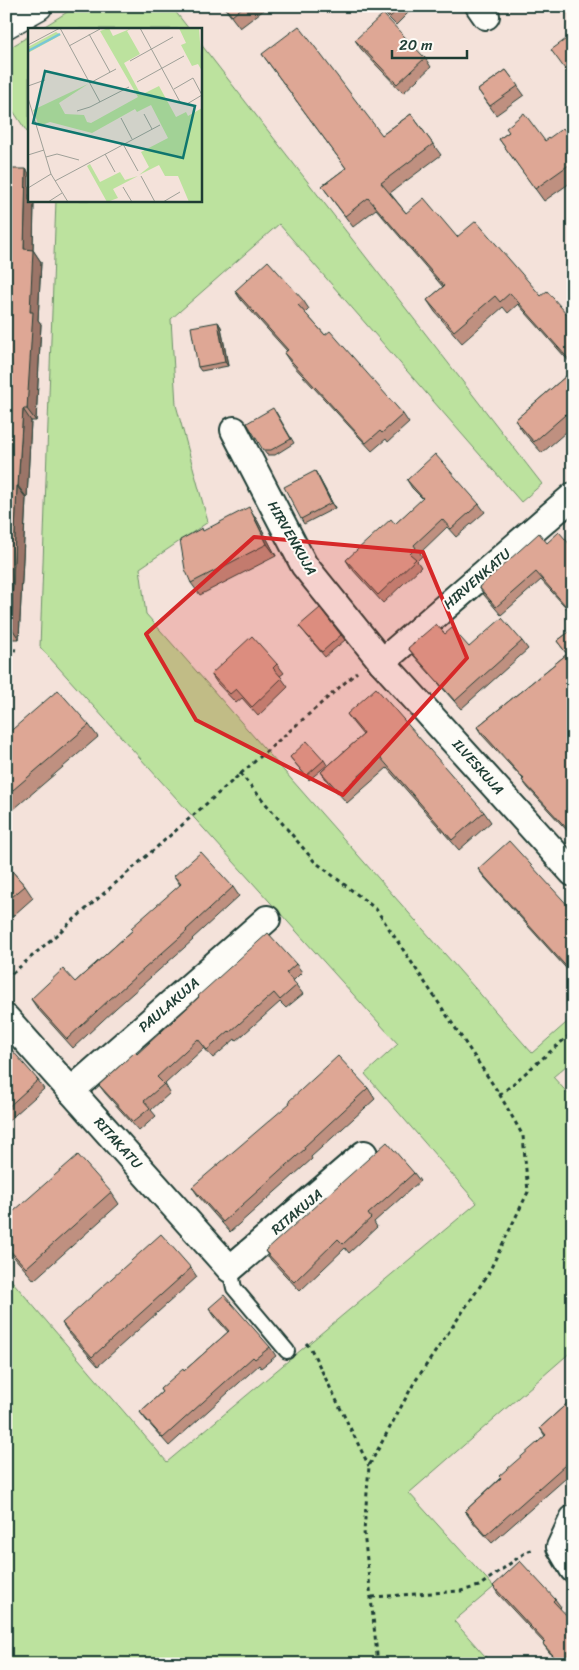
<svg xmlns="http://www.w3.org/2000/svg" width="579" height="1670" viewBox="0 0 579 1670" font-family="Sriracha,sans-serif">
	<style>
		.green { fill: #bce29e; stroke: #6e9069 }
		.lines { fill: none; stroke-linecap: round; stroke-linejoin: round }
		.service-casing { stroke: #1f3d34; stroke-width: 18 }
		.minor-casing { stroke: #1f3d34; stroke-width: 30 }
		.tertiary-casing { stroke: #1f3d34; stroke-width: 31 }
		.path { stroke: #1f3d34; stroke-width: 3; stroke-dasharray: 4 4; stroke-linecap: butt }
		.service { stroke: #fdfcf7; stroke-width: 14 }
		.minor { stroke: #fdfcf7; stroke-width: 26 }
		.tertiary { stroke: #fdfcf7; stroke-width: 28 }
		.wall { fill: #bf9080; stroke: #1f3d34 }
		.shaded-wall { fill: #9b7568; stroke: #1f3d34 }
		.building { fill: #dea795; stroke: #1f3d34 }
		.marked { fill: #d62828; fill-opacity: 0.2; stroke: #d62828; stroke-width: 4; stroke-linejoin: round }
		.labels { text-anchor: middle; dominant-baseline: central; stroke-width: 4; stroke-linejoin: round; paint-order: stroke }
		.street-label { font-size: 14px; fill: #1f3d34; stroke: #fdfcf7 }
		.inset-river { fill: none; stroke: #79c6d7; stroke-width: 2.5 }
		.inset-road { fill: none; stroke: #9fa098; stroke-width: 1 }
		.view { fill: #0f766e; fill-opacity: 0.15; stroke: #0f766e; stroke-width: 2.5 }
		.inset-edge { fill: none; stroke: #1f3d34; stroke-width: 2.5 }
	</style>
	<rect width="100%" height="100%" fill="#f4e2da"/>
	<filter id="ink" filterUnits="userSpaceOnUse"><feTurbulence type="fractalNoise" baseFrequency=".02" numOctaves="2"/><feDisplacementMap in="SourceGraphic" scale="10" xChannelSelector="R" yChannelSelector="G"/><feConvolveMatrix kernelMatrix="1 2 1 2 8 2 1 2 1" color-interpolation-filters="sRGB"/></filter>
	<g filter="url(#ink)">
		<!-- green -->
		<g class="green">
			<path d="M77,6H171L189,29H40Z"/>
			<path d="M29,36V135L6,100V50Z"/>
			<path d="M200,43L542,484L521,502L279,224L171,319L176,405L208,522L140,568L146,614L532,1053L573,1017V1060L553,1077L573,1099V1350L409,1493L494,1587L454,1621L492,1664H6V1274L167,1462L477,1203L365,1074L398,1044L40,647L56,200H200Z"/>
		</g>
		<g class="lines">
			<!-- service casing -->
			<g class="service-casing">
				<path id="service" d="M230,1269L234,1288L287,1351"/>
			</g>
			<!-- minor casing -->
			<g class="minor-casing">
				<g id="minor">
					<path d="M479,6L486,16"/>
					<path d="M234,430L304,565L382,662L573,873"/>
					<path d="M382,662L573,496"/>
					<path d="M6,1018L230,1269L364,1154"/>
					<path d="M71,1091L267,919"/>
					<path d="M573,1519L560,1547L573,1569"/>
				</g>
			</g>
			<!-- tertiary casing -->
			<g class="tertiary-casing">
				<path id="tertiary" d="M6,24L38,6"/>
			</g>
			<!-- path -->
			<g class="path">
				<path d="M6,649L16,650"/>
				<path d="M240,773L314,861L376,909L500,1095L523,1136L528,1192L487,1276L414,1383L369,1466L364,1532L378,1664"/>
				<path d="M6,979L357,672"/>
				<path d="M500,1095L573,1032"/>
				<path d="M306,1343L311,1349L369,1466"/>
				<path d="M372,1597L461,1591L479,1586L526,1552L534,1549"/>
			</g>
			<!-- service -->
			<use href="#service" class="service"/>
			<!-- minor -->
			<use href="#minor" class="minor"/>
			<!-- tertiary -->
			<use href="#tertiary" class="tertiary"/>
		</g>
		<!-- wall -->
		<g class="wall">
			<path d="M223,6H269L240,28Z"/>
			<path d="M377,6H412L413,8L396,25Z"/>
			<path d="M355,40L425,58L431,67L403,93L361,49Z"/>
			<path d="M262,54L382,135L411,114L441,155L390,193L406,213L457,237L541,296L573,321V366L518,304L508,313L503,307L462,343L435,312L427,300L443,287L376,209L353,227L322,186L346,168Z"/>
			<path d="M506,70L524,95L496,115L478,90Z"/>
			<path d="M6,116L9,120L6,122Z"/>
			<path d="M509,132L545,141H573V181L544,201L499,139Z"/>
			<path d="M6,169L34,200L33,250L41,262L38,320L41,324L36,421H31L27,498H26L19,639H6Z"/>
			<path d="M235,291L303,300L309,309L305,313L325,335L403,414L409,423L388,442L386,439L372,451L290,362L284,353L287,351L241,300Z"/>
			<path d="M218,322L221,327L228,366L201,371L198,367Z"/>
			<path d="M573,370V426L542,453L523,432L515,420Z"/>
			<path d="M276,412L294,443L275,455H267L263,450Z"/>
			<path d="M315,471L318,476L335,508L304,524L301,519Z"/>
			<path d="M407,480L479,504L485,512L456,537L447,527L420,553L422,556L417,561L421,567L383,603L351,568L346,560L395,524L423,499L412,488Z"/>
			<path d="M257,520L276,556L200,595L191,583L204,531Z"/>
			<path d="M547,543L573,548V615L541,580L501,615L484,595L479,587Z"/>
			<path d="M299,626L341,635L345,640L325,657Z"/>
			<path d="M573,629V837L528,788L522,780L523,779L482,735L477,727L567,654L557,641Z"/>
			<path d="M445,634L469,647L522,641L528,649L461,709L414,656L408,648Z"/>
			<path d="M277,664L284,673L280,676L288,687L258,716L242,698L236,703L217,683L211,674Z"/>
			<path d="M347,714L484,812L491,822L459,850L387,768L347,803L328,782L321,772L363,735L354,724Z"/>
			<path d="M89,725L98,737L7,815L6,814V735Z"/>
			<path d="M290,757L324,760L327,765L309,780Z"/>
			<path d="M6,864L25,886L33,898L6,922Z"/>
			<path d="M478,869L573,911V976L484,877Z"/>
			<path d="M174,876L233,887L239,896L192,939L193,940L116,1008L73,1048L37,1008L31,999L75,982L133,930L180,885Z"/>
			<path d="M296,964L302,972L293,981L303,994L286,1008L280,1002L236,1041L235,1039L213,1058L204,1048L165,1084L170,1093L151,1110L156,1116L139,1131L105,1093L99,1085L137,1054Z"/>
			<path d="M6,1053L38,1080L44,1089L6,1123Z"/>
			<path d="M368,1088L375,1099L311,1157L312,1159L230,1232L199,1197L192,1187Z"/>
			<path d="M414,1173L420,1181L374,1222L377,1227L349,1253L345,1248L300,1291L271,1260L265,1251Z"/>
			<path d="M111,1192L119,1204L34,1280L6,1248V1218Z"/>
			<path d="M191,1268L197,1277L98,1366L68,1332L62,1323Z"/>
			<path d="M209,1308L270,1347L276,1356L261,1368L259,1365L169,1446L146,1420L140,1412L162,1392L160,1389L184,1371L228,1332L215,1317Z"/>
			<path d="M573,1398V1472L492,1543L471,1520L465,1511L545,1436L540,1428Z"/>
			<path d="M493,1586L555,1599L561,1607L560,1608L573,1664H559L549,1652L543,1644L544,1643L498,1594Z"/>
		</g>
		<!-- shaded-wall -->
		<g class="shaded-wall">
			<path d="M26,169L29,173V200H34L33,250L41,262L38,320L41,324L36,421L27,409L30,312L24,249Z"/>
			<path d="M218,322L221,327L228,366L225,362Z"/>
			<path d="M23,409L31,421L27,498L18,486Z"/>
			<path d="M315,471L318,476L335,508L331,503Z"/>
			<path d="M17,486L26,498L19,639L11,627Z"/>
			<path d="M249,507L257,520L276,556L267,544Z"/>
		</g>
		<!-- building -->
		<g class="building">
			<path d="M224,6H244L232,16Z"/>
			<path d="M380,6H402L390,17Z"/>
			<path d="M383,14L425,58L397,84L355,40Z"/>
			<path d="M299,26L382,135L411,114L433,144L381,183L406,213L424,198L457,237L476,221L541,296L547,291L573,321V364L510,293L500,302L495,296L454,331L427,300L444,286L368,198L345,216L322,186L346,168L262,54Z"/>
			<path d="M573,34V80L551,50Z"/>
			<path d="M506,70L518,86L490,106L478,90Z"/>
			<path d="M524,113L545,141L563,128L573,141V162L535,189L499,139L509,132L506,128Z"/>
			<path d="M6,169H26L24,249L33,250L30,312H33L27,409H23L18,486H17L11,627H6Z"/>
			<path d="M268,261L303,300L298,305L325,335L330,331L403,414L382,433L380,431L366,443L284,353L288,350L235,291Z"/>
			<path d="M218,322L225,362L198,367L191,327Z"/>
			<path d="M573,370V408L534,442L515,420Z"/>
			<path d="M273,408L291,439L271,450H263L247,423Z"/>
			<path d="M435,454L479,504L451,529L442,519L414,545L416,548L410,554L416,559L378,595L346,560L391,519L395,524L423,498L407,480Z"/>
			<path d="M315,471L331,503L301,519L284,487Z"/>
			<path d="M249,507L267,544L191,583L185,569L180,540L202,528L203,531Z"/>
			<path d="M559,532L573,548V614L536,572L496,607L479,587L539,533L547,543Z"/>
			<path d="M320,608L341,635L322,652L299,626Z"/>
			<path d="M502,618L522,641L455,701L408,648L436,624L445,634L452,628L469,647Z"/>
			<path d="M573,629V835L522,780L524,779L477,727L567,654L557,641Z"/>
			<path d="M252,636L277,664L273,668L282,678L252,707L236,689L230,694L211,674Z"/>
			<path d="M376,688L484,812L452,840L380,757L340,793L321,772L364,734L347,714Z"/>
			<path d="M58,690L89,725L6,796V735Z"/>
			<path d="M307,741L324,760L306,776L290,757Z"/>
			<path d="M509,841L573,911V974L478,869Z"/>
			<path d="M201,852L233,887L186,930L187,931L110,999L67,1039L31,999L63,969L75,982L133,930L131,928L181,884L174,876Z"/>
			<path d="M6,864L25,886L6,902Z"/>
			<path d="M268,933L296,964L286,973L297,985L280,1000L274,993L230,1032L229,1031L207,1050L198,1039L157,1077L164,1084L144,1101L150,1108L133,1122L99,1085L135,1052L137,1054L199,997L198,996Z"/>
			<path d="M11,1049L38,1080L6,1109V1053Z"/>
			<path d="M338,1056L368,1088L304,1147L305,1149L223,1222L192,1187L290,1103L289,1101Z"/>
			<path d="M387,1142L414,1173L368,1214L371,1218L343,1244L338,1239L294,1282L265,1251Z"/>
			<path d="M78,1155L111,1192L26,1268L6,1246V1218Z"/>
			<path d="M161,1234L191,1268L92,1357L62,1323Z"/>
			<path d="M224,1295L270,1347L255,1359L253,1357L163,1438L140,1412L162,1392L160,1389L183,1369L184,1371L229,1331L209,1308Z"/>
			<path d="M573,1398V1458L486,1535L465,1511L501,1478L499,1476L546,1435L540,1428Z"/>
			<path d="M520,1561L555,1599L553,1601L573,1622V1664H561L543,1644L545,1642L493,1586Z"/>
		</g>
	</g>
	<!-- marked area -->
	<path class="marked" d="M254,537L423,552L467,658L343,795L196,720L146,634Z"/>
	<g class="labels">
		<!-- street labels -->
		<g class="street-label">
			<text transform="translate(292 538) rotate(60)">HIRVENKUJA</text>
			<text transform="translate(477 579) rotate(-41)">HIRVENKATU</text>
			<text transform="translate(478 767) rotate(48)">ILVESKUJA</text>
			<text transform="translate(169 1005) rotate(-41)">PAULAKUJA</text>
			<text transform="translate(118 1143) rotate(48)">RITAKATU</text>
			<text transform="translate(297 1212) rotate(-40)">RITAKUJA</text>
		</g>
	</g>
	<!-- overview -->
	<g transform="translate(28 28)">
		<rect width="174" height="174" fill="#f4e2da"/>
		<path d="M81,0L85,8L104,0L99,3L112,26L96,35L113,67L131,58L148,89L158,84L160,88L174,80V174H161L150,148H137L131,137L111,147L121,139L113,124L140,110L123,77L109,84L107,81L64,105L22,94L11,98L5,82L60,56L31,75L37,86L56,87L59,94L63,95L110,69L72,3ZM151,0H171L174,43L170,36L164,38L153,17L158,15ZM28,4L33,7L0,25V19ZM62,136L72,154L92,144L97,152L110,148L85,161L90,170L79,174L59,138Z" fill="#bce29e"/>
		<path class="inset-river" d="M0,23L32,6"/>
		<path class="inset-road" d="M112,0L152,74L159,76L174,67M61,6L82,44M0,17L32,0L72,74M41,18L72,1M102,33L145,9M109,54L156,28M62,55L88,41M0,58L17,52M146,61L165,50L174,67M0,70L23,146L40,174M49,83L62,79L101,59M116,86L124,101M93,90L104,111M95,116L110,143M77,126L87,144M0,127L16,122M18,129L29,126L51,132M113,148L127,174M27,153L132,97M95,159L104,174M0,160L23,146M20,174L34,165M135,174L152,164"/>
		<path class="view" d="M17,43L167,78L155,130L5,95Z"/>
		<rect width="174" height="174" class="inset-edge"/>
	</g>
	<!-- margin -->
	<rect width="579" height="1670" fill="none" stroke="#fdfcf7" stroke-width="25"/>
	<rect x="12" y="12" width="554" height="1645" fill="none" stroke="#1f3d34" stroke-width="2" filter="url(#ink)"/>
	<!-- scale -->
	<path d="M392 50v8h75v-8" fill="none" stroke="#1f3d34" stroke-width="2.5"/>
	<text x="399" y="50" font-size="15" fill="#1f3d34" stroke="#fdfcf7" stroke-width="4" paint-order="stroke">20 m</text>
</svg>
